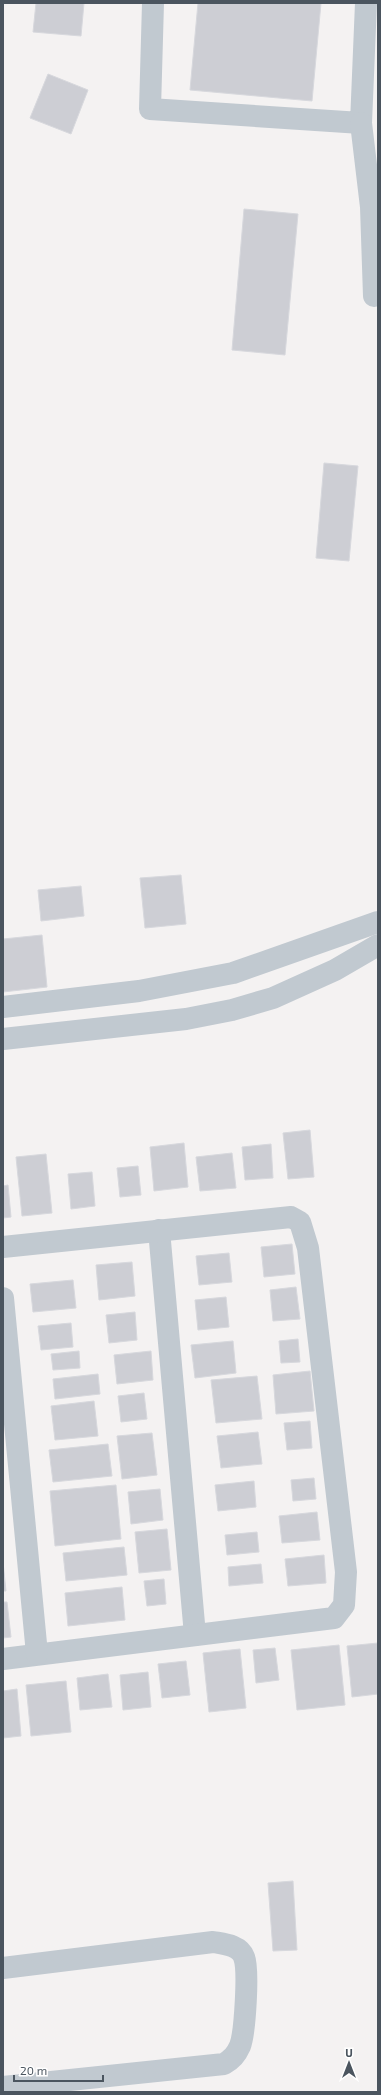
<svg xmlns="http://www.w3.org/2000/svg" width="381" height="2095" viewBox="0 0 381 2095" font-family="'Exo 2',sans-serif">
	<style>
		.building { fill: #cdced4; stroke: #d7d8dd }
		.lines { fill: none; stroke-linecap: round; stroke-linejoin: round }
		.minor { stroke: #c1c9d0; stroke-width: 22 }
	</style>
	<rect width="100%" height="100%" fill="#f4f2f2"/>
	<!-- building -->
	<g class="building">
		<path d="M36,3H84L81,36L33,32Z"/>
		<path d="M198,3H321L312,101L190,90Z"/>
		<path d="M48,74L88,90L71,134L30,118Z"/>
		<path d="M244,209L298,214L285,355L232,350Z"/>
		<path d="M324,463L358,466L349,561L316,558Z"/>
		<path d="M181,875L186,924L145,928L140,878Z"/>
		<path d="M81,886L84,916L41,921L38,890Z"/>
		<path d="M42,935L47,987L3,992V939Z"/>
		<path d="M310,1130L314,1177L288,1179L283,1133Z"/>
		<path d="M184,1143L188,1187L154,1191L150,1147Z"/>
		<path d="M271,1144L273,1178L245,1180L242,1147Z"/>
		<path d="M232,1153L236,1188L200,1191L196,1157Z"/>
		<path d="M46,1154L52,1213L22,1216L16,1157Z"/>
		<path d="M138,1166L141,1195L120,1197L117,1168Z"/>
		<path d="M92,1172L95,1206L71,1209L68,1174Z"/>
		<path d="M8,1185L11,1217L3,1218V1186Z"/>
		<path d="M292,1244L295,1274L264,1277L261,1247Z"/>
		<path d="M229,1253L232,1282L199,1285L196,1256Z"/>
		<path d="M132,1262L135,1296L99,1300L96,1265Z"/>
		<path d="M73,1280L76,1308L33,1312L30,1284Z"/>
		<path d="M296,1287L300,1319L273,1321L270,1290Z"/>
		<path d="M226,1297L229,1327L198,1330L195,1300Z"/>
		<path d="M135,1312L137,1340L109,1343L106,1315Z"/>
		<path d="M71,1323L73,1347L41,1350L38,1326Z"/>
		<path d="M298,1339L300,1362L281,1363L279,1341Z"/>
		<path d="M233,1341L236,1373L195,1378L191,1345Z"/>
		<path d="M79,1351L80,1368L53,1370L51,1354Z"/>
		<path d="M151,1351L153,1380L117,1384L114,1355Z"/>
		<path d="M310,1371L314,1411L276,1414L273,1375Z"/>
		<path d="M98,1374L100,1394L55,1399L53,1379Z"/>
		<path d="M257,1376L262,1419L216,1423L211,1380Z"/>
		<path d="M144,1393L147,1419L121,1422L118,1396Z"/>
		<path d="M94,1401L98,1436L55,1440L51,1406Z"/>
		<path d="M310,1421L312,1448L287,1450L284,1423Z"/>
		<path d="M258,1432L262,1464L221,1468L217,1436Z"/>
		<path d="M152,1433L157,1475L122,1479L117,1436Z"/>
		<path d="M108,1444L112,1476L53,1482L49,1450Z"/>
		<path d="M314,1478L316,1499L293,1501L291,1480Z"/>
		<path d="M254,1481L256,1507L218,1511L215,1485Z"/>
		<path d="M116,1485L121,1539L55,1546L50,1491Z"/>
		<path d="M160,1489L163,1520L131,1524L128,1492Z"/>
		<path d="M317,1512L320,1540L282,1543L279,1516Z"/>
		<path d="M167,1529L171,1570L139,1573L135,1532Z"/>
		<path d="M257,1532L259,1552L227,1555L225,1535Z"/>
		<path d="M124,1547L127,1575L66,1581L63,1553Z"/>
		<path d="M324,1555L326,1583L288,1586L285,1559Z"/>
		<path d="M3,1562L6,1591H3Z"/>
		<path d="M261,1564L263,1583L229,1586L228,1567Z"/>
		<path d="M164,1579L166,1604L147,1606L144,1581Z"/>
		<path d="M122,1587L125,1620L68,1626L65,1593Z"/>
		<path d="M3,1602H7L11,1637L3,1638Z"/>
		<path d="M378,1643V1694L352,1697L347,1646Z"/>
		<path d="M339,1645L345,1705L297,1710L291,1650Z"/>
		<path d="M275,1648L279,1680L256,1683L253,1650Z"/>
		<path d="M240,1649L246,1708L209,1712L203,1653Z"/>
		<path d="M186,1661L190,1695L162,1698L158,1664Z"/>
		<path d="M148,1672L151,1707L123,1710L120,1675Z"/>
		<path d="M108,1674L112,1707L80,1710L77,1678Z"/>
		<path d="M66,1681L71,1732L31,1736L26,1685Z"/>
		<path d="M17,1689L21,1736L3,1738V1691Z"/>
		<path d="M293,1881L297,1950L273,1951L268,1883Z"/>
	</g>
	<g class="lines">
		<!-- minor -->
		<g class="minor">
			<path d="M153,3L150,109L361,123L366,3"/>
			<path d="M361,123L371,207L374,296"/>
			<path d="M3,1007L139,991L233,973L378,922"/>
			<path d="M3,1039L186,1019L232,1010L273,998L335,970L378,945"/>
			<path d="M159,1230L195,1635"/>
			<path d="M3,1247L291,1217L300,1222L308,1248L346,1572L344,1605L334,1618L3,1659"/>
			<path d="M3,1298L37,1654"/>
			<path d="M3,1968L213,1942C224,1944 240,1945 244,1957C249,1970 245,2033 240,2046C236,2055 232,2059 224,2064L3,2087"/>
		</g>
	</g>
	<!-- border -->
	<rect width="381" height="2095" fill="none" stroke="#4b555f" stroke-width="8"/>
	<!-- north arrow -->
	<g transform="translate(349 2063)" stroke="#ffffff" stroke-width="3" paint-order="stroke">
	<path d="M0-3L7 15L0 10L-7 15Z" fill="#4b555f"/>
	<text y="-6" font-size="11" font-weight="bold" text-anchor="middle" fill="#4b555f">U</text>
	</g>
	<!-- scale -->
	<path d="M14 2075v6h89v-6" fill="none" stroke="#4b555f" stroke-width="2"/>
	<text x="20" y="2075" font-size="12" fill="#4b555f" stroke="#ffffff" stroke-width="3" paint-order="stroke">20 m</text>
</svg>
